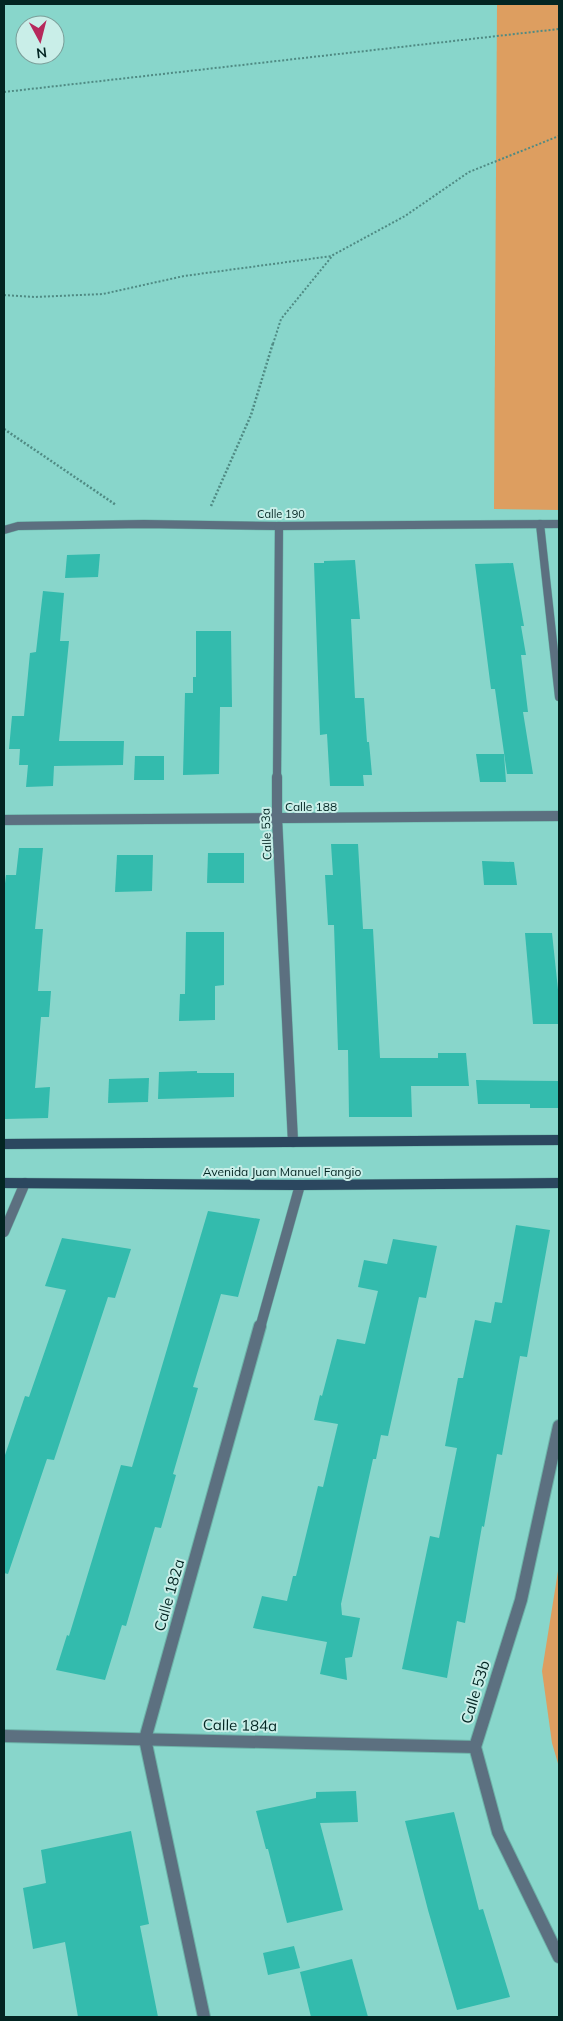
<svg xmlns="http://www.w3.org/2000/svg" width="563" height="2021" viewBox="0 0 563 2021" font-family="Mulish,sans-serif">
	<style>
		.green { fill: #dd9e60 }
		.building { fill: #33bbad }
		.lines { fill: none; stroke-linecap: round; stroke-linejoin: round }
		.minor-far2-casing { stroke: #6db3a9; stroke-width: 9 }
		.minor-far1-casing { stroke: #6db3a9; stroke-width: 11 }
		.minor-casing { stroke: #6db3a9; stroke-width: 14 }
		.secondary-casing { stroke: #6db3a9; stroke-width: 11 }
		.path-far1 { stroke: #4f8a83; stroke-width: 2; stroke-dasharray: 2 2; stroke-linecap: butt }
		.path { stroke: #4f8a83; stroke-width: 2.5; stroke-dasharray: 2 2; stroke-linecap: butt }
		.minor-far2 { stroke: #5c7080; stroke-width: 8 }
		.minor-far1 { stroke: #5c7080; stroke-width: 10 }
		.minor { stroke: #5c7080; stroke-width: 12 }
		.secondary { stroke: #2b475f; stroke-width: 10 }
		.labels { text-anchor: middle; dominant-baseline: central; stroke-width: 4; stroke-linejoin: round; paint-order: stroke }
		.far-street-label { font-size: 11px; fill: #032522; stroke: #c9eee8 }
		.street-label { font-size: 12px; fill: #032522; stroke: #c9eee8 }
		.near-street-label { font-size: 15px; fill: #032522; stroke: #c9eee8 }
	</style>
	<rect width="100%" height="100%" fill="#88d6cb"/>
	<!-- green -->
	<g class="green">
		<path d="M497,4H559V510L494,509Z"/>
		<path d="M559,1565V1767L552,1743L542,1671Z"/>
	</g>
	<!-- building -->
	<g class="building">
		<path d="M100,554L98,577L65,578L67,555Z"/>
		<path d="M355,560L360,619H351L355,698H364L367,742H369L372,775H363L364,786H330L327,734L320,735L314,563H324V561Z"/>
		<path d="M513,563L524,626H521L526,655H521L528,712H523L533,774H507L495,689H491L475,564Z"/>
		<path d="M43,591L64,593L60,641H69L59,741H124L123,765L54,766L53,786L26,787L28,765H19L20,749H9L12,716H24L30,653L36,652Z"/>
		<path d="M196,631H231L232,707H220L219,774L183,775L185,693H193V677H196Z"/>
		<path d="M476,754H504L506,782H480Z"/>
		<path d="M135,756H164V780H134Z"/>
		<path d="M331,844H358L363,929H373L380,1058H438V1053H466L469,1086H411L412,1117H349L348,1050H338L334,925H328L325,875H333Z"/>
		<path d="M19,848H43L35,929H43L38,991H51L49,1017H41L35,1088L50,1087L48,1118L4,1119V892L6,875H16Z"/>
		<path d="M208,853H244V883H207Z"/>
		<path d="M117,855H153L152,891L115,892Z"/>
		<path d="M482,861L514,862L517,885H484Z"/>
		<path d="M186,932H224V985L215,986V1020L179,1021L180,994H185Z"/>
		<path d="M525,933H552L559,999V1024H533Z"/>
		<path d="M197,1071V1073H234V1097L158,1099L159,1072Z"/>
		<path d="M149,1078L148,1102L108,1103L109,1079Z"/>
		<path d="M476,1080L559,1081V1108H530V1104H478Z"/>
		<path d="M208,1211L260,1219L238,1297L221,1294L193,1387L198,1388L173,1474L176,1475L161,1528L155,1527L126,1626L122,1625L105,1680L56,1670L67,1635L69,1636L121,1465L132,1467Z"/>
		<path d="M516,1225L550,1230L527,1357L520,1356L502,1455L497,1454L484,1527L482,1526L465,1623L457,1621L447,1678L402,1669L430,1536L439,1538L457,1448L445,1446L458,1378H463L475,1320L491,1323L495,1302L502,1303Z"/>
		<path d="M62,1238L131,1249L115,1298L108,1297L54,1460L47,1459L8,1574L4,1573V1458L25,1396L29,1397L66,1290L45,1286Z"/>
		<path d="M393,1239L437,1246L426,1298L419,1297L388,1436L381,1435L376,1459H373L341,1604L342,1615L360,1618L352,1657L345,1658L347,1680L320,1674L327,1642L253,1628L262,1596L287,1601L293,1576H296L318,1486L323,1487L338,1424L314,1420L320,1395L322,1396L337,1339L365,1344L378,1291L358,1287L364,1260L387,1264Z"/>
		<path d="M356,1791L358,1822L320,1823L343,1910L287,1923L268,1849H266L256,1811L316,1798V1792Z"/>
		<path d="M454,1812L479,1910L483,1909L510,1997L457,2010L428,1910L405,1821Z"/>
		<path d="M131,1831L149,1924L140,1926L158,2017H78L65,1942L33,1949L23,1888L46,1883L41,1850Z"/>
		<path d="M294,1946L300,1968L268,1975L263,1953Z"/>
		<path d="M352,1959L368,2017H311L300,1972Z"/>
	</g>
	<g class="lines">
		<!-- minor-far2 casing -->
		<g class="minor-far2-casing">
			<g id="minor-far2">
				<path d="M540,524L559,697"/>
				<path d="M4,530L18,526L144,524L279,526L559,524"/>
				<path d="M277,779L279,526"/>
			</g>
		</g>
		<!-- minor-far1 casing -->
		<g class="minor-far1-casing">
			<g id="minor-far1">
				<path d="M277,777V818L293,1142"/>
				<path d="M4,820L559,816"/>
				<path d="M4,1232L25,1183"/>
				<path d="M260,1328L300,1185"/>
			</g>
		</g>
		<!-- minor casing -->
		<g class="minor-casing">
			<g id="minor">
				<path d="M559,1426L521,1600L475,1747L498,1832L559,1957"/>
				<path d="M4,1736L475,1747"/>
				<path d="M204,2017L145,1739L260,1326"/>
			</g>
		</g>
		<!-- secondary casing -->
		<g class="secondary-casing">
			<g id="secondary">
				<path d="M4,1144L559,1140"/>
				<path d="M4,1183L300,1185L559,1183"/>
			</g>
		</g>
		<!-- path-far1 -->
		<g class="path-far1">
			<path d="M4,92L559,29"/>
			<path d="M4,295L35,297L103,294L184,276L332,256"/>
			<path d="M273,344L281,319L333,255L405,216L469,172L559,136"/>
		</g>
		<!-- path -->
		<g class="path">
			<path d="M4,429L116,505"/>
			<path d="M211,506L251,415L273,343"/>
		</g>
		<!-- minor-far2 -->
		<use href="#minor-far2" class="minor-far2"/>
		<!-- minor-far1 -->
		<use href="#minor-far1" class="minor-far1"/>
		<!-- minor -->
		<use href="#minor" class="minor"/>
		<!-- secondary -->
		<use href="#secondary" class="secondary"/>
	</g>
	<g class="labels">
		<!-- far-street labels -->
		<g class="far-street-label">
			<text x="281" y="514">Calle 190</text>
		</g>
		<!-- street labels -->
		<g class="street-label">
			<text x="311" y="806">Calle 188</text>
			<text transform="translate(266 834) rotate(-92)">Calle 53a</text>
			<text x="282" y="1171">Avenida Juan Manuel Fangio</text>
		</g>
		<!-- near-street labels -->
		<g class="near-street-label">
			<text transform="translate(169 1595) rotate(-74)">Calle 182a</text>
			<text transform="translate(475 1692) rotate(-73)">Calle 53b</text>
			<text transform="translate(240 1725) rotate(1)">Calle 184a</text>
		</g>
	</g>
	<!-- border -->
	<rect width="563" height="2021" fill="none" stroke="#032522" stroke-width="10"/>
	<!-- north arrow -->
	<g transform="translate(40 40) rotate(173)"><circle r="24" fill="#c9eee8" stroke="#7a9e99"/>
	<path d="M0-4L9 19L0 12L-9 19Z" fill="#b6285b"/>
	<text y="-8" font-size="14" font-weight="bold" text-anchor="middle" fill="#032522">N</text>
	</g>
</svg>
